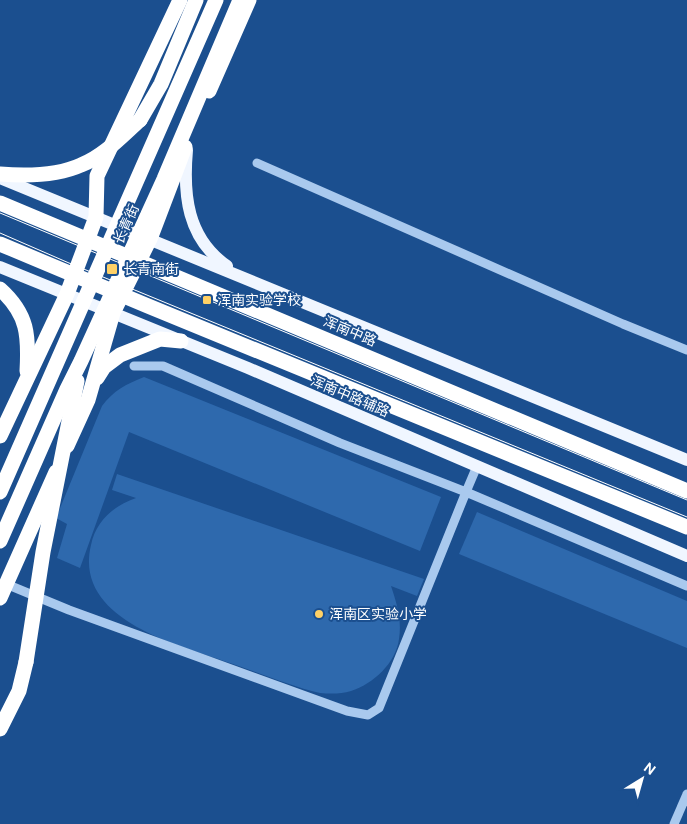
<svg xmlns="http://www.w3.org/2000/svg" width="687" height="824" viewBox="0 0 687 824" font-family="'DM Sans','Noto Sans SC',sans-serif">
	<style>
		.green { fill: #2e69ad }
		.lines { fill: none; stroke-linecap: round; stroke-linejoin: round }
		.minor { stroke: #a9c9ee; stroke-width: 9 }
		.major { stroke: #f0f6ff; stroke-width: 12 }
		.highway { stroke: #fff; stroke-width: 15 }
		.tram { stroke: #fff; stroke-width: 1 }
		.highway-bridge { stroke: #fff; stroke-width: 15 }
		.poi-dot { fill: #ffd166; stroke: #1b4f8f; stroke-width: 2 }
		.labels { text-anchor: middle; dominant-baseline: central; stroke-width: 4; stroke-linejoin: round; paint-order: stroke }
		.street-label { font-size: 14px; fill: #fff; stroke: #1b4f8f }
		.poi-label { font-size: 14px; fill: #fff; stroke: #1b4f8f; text-anchor: start }
	</style>
	<rect width="100%" height="100%" fill="#1b4f8f"/>
	<!-- green -->
	<g class="green">
		<path d="M144,377L441,497L420,551L129,432L80,568L57,558L67,524L56,518L102,406C113,391 126,384 144,377Z"/>
		<path d="M117,474L424,579L417,596L391,586C397,604 402,620 399,639C396,663 373,684 351,691C341,694 331,694 320,693C290,686 260,673 230,663C178,645 73,620 91,545C96,521 113,506 136,498L112,490Z"/>
		<path d="M477,512L687,601V648L459,554Z"/>
	</g>
	<g class="lines">
		<!-- minor -->
		<g class="minor">
			<path d="M257,163L623,324L687,350"/>
			<path d="M134,366H163L340,443L466,492L477,466"/>
			<path d="M6,584L69,610L347,711L368,715L379,708L466,492L687,586"/>
			<path d="M674,824L687,794"/>
		</g>
		<!-- major -->
		<g class="major">
			<path d="M187,150C183,195 187,238 227,266"/>
			<path d="M0,178L687,460"/>
			<path d="M0,267L248,368L687,556"/>
		</g>
		<!-- highway -->
		<g class="highway">
			<path d="M209,91L249,0"/>
			<path d="M140,120L161,84L196,0"/>
			<path d="M0,289C28,314 29,336 27,371"/>
			<path d="M97,378L104,367L120,355L160,339L181,341"/>
			<path d="M0,436L67,294L96,217L97,176L180,0"/>
			<path d="M67,446L88,400L113,313L150,239L185,147"/>
			<path d="M0,598L56,472"/>
			<path d="M0,729L19,691L26,662"/>
		</g>
		<!-- tram -->
		<g class="tram">
			<path d="M0,213L687,500"/>
			<path d="M0,233L69,263L687,517"/>
		</g>
		<!-- highway-bridge -->
		<g class="highway-bridge">
			<path d="M0,174C26,176 57,176 81,165C104,156 122,136 140,120"/>
			<path d="M0,203L687,491"/>
			<path d="M0,244L148,306L687,527"/>
			<path d="M0,492L216,0"/>
			<path d="M0,541L67,389L81,361L164,179L240,0"/>
			<path d="M26,662L43,552L77,381"/>
		</g>
	</g>
	<!-- markers -->
	<g class="poi-dot">
		<rect x="106" y="263" width="12" height="12" rx="2.5"/>
		<rect x="202" y="295" width="10" height="10" rx="2.5"/>
		<circle cx="319" cy="614" r="5"/>
	</g>
	<g class="labels">
		<!-- street labels -->
		<g class="street-label">
			<text transform="translate(126 224) rotate(-66)">长青街</text>
			<text transform="translate(350 331) rotate(23)">浑南中路</text>
			<text transform="translate(350 396) rotate(23)">浑南中路辅路</text>
		</g>
		<!-- poi labels -->
		<g class="poi-label">
			<text x="123" y="269">长青南街</text>
			<text x="217" y="300">浑南实验学校</text>
			<text x="329" y="614">浑南区实验小学</text>
		</g>
	</g>
	<!-- north arrow -->
	<g transform="translate(642 779) rotate(37)" stroke="#1b4f8f" stroke-width="4" paint-order="stroke">
	<path d="M0-4L9 19L0 12L-9 19Z" fill="#ffffff"/>
	<text y="-8" font-size="14" font-weight="bold" text-anchor="middle" fill="#ffffff">N</text>
	</g>
</svg>
